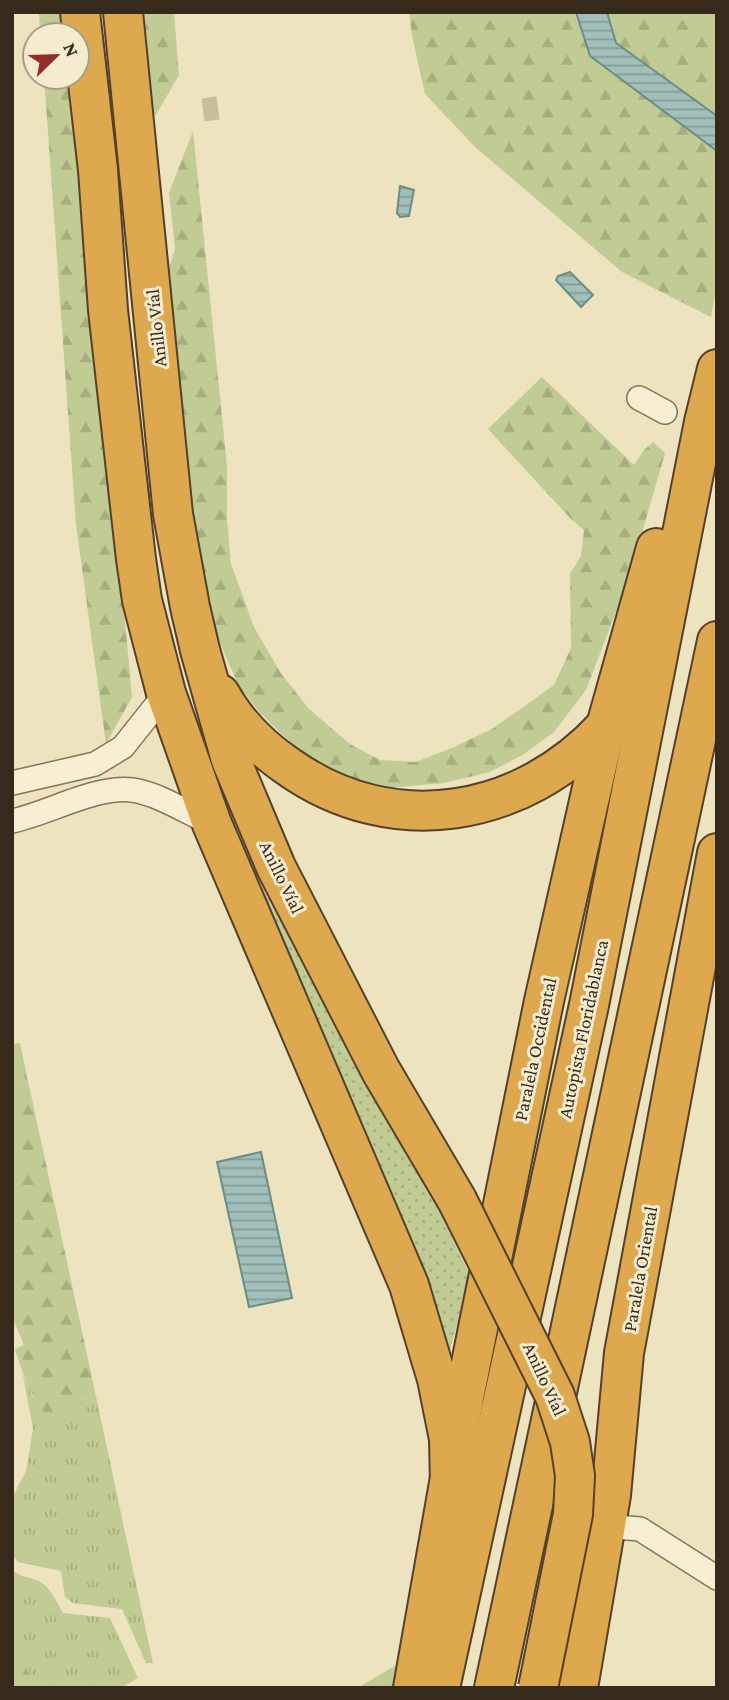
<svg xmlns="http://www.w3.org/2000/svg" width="729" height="1700" viewBox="0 0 729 1700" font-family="'Crimson Pro',serif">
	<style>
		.grass { fill: url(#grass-tufts) }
		.forest { fill: url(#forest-firs) }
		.park { fill: url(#park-dots) }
		.water { fill: url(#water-rules); stroke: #6a8d86; stroke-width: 2 }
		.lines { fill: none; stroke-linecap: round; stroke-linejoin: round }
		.street-tunnel { stroke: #c8be9e; stroke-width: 23; stroke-dasharray: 23 11; stroke-linecap: butt }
		.street-casing { stroke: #867358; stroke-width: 26 }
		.highway-casing { stroke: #53412c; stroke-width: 42 }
		.street { stroke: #f8efd2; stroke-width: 23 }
		.highway { stroke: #dea84f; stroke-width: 38 }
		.highway-bridge-casing { stroke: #53412c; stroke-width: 42; stroke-linecap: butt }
		.highway-bridge { stroke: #dea84f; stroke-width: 38 }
		.labels { text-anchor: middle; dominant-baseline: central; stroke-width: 6; stroke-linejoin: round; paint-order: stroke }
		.street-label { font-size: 19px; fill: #352a1c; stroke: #f5eccf }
	</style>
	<defs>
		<pattern id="grass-tufts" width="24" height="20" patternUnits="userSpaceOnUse" patternTransform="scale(1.75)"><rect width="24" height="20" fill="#c1cb94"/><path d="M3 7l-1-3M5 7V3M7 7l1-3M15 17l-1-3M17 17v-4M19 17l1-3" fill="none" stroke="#a6ae7f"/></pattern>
		<pattern id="forest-firs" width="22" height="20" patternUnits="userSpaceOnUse" patternTransform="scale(1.75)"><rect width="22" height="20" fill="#c1cb94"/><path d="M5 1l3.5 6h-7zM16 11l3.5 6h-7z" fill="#a6ae7f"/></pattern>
		<pattern id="park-dots" width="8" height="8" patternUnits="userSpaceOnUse" patternTransform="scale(1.75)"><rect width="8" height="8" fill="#c1cb94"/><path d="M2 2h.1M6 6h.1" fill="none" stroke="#a6ae7f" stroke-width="1.8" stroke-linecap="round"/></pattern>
		<pattern id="water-rules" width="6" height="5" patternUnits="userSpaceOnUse" patternTransform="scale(1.75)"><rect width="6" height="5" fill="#a2bfb9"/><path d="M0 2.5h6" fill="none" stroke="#859b96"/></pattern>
	</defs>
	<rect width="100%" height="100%" fill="#ede3bf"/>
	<!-- grass -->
	<g class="grass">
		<path d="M20,1043L28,1081L15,1083L12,1089V1044Z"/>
		<path d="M23,1375L33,1397L78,1398L97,1401L153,1663H146L122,1609L73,1603L65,1597L61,1571L18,1562L12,1554V1498L26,1471L33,1429Z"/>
		<path d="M12,1570C19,1576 25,1576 33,1579C50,1584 55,1599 63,1613L110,1618L138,1678L121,1688H12Z"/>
		<path d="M398,1664L394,1688H357L359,1687Z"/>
	</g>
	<!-- forest -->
	<g class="forest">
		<path d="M39,12H64L68,35H40Z"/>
		<path d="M133,12H174L179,75L146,132Z"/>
		<path d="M409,12H717V284L711,317L622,272L475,147L425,94L412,35Z"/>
		<path d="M44,77H73L78,108L132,697L106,744L76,524Z"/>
		<path d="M193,131L227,466V519L231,564L254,627L280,672L309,709L350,744L380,760L416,762L454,747L492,729L554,685L571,648L570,574L581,556L584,530L570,518L488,429L542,377L634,465L644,450L653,442L665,453L629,578L586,690L554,732L524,754L490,772L444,783L388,788L335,772L311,762L261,714L238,685L210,619L184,525L161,293L175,249L169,193Z"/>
		<path d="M28,1081L97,1401L78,1398L67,1411L46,1415C31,1396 22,1373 15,1349L24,1345L12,1317V1089L15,1083Z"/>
		<path d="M12,1662L25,1663L33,1688H12Z"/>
	</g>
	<!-- park -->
	<path class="park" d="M208,735L471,1277L447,1360L195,743Z"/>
	<!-- water -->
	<g class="water">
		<path d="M576,12H607L616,43L717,116V151L590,56Z"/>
		<path d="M400,186L414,190L409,216L400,217L397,213Z"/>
		<path d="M570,272L593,295L581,307L556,280L558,276Z"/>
		<path d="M261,1152L292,1298L249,1307L217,1162Z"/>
	</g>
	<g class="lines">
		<!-- street-tunnel -->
		<path class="street-tunnel" d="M203,110L218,108"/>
		<!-- street casing -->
		<g class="street-casing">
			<g id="street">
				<path d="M639,398L665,412"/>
				<path d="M12,783L95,764L123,747L166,693"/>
				<path d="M12,821C50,813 94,786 132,790C157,793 190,814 212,824"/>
				<path d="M604,1526L640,1529L717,1578"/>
			</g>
		</g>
		<!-- highway casing -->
		<g class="highway-casing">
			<g id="highway">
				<path d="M80,12L98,170L108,310L136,559L142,600L166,693L212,824L409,1285L437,1379L449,1439L450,1484"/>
				<path d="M123,12L173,514L190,607L200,650L231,760L276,867L381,1071L457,1200"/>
				<path d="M220,694C236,723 261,748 289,767C393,840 522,818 606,726"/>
				<path d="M413,1688L464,1398L544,1001L606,726L656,548"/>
				<path d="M440,1688L589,1005L704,422L717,369"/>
				<path d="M494,1688L717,641"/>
				<path d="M578,1688L611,1495L624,1353L717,853"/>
			</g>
		</g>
		<!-- street -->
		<use href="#street" class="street"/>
		<!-- highway -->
		<use href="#highway" class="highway"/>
		<!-- highway-bridge casing -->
		<g class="highway-bridge-casing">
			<path id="highway-bridge" d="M457,1200L555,1396L570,1442L575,1476L573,1514L538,1688"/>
		</g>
		<!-- highway-bridge -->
		<use href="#highway-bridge" class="highway-bridge"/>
	</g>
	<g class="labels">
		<!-- street labels -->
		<g class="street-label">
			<text transform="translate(156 328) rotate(-96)">Anillo Víal</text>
			<text transform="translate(282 877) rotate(64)">Anillo Víal</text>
			<text transform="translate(583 1029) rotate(-78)">Autopista Floridablanca</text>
			<text transform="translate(535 1049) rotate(-78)">Paralela Occidental</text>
			<text transform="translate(640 1269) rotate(-80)">Paralela Oriental</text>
			<text transform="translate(545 1379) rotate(65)">Anillo Víal</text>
		</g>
	</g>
	<!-- border -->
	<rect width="729" height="1700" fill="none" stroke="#352a1c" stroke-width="28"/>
	<!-- north arrow -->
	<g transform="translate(56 56) rotate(67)"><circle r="33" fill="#f5eccf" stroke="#a89e87" stroke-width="2"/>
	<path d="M0-5L12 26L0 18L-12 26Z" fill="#952e28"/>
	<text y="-10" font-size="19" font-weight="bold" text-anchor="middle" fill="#352a1c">N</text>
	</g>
</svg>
